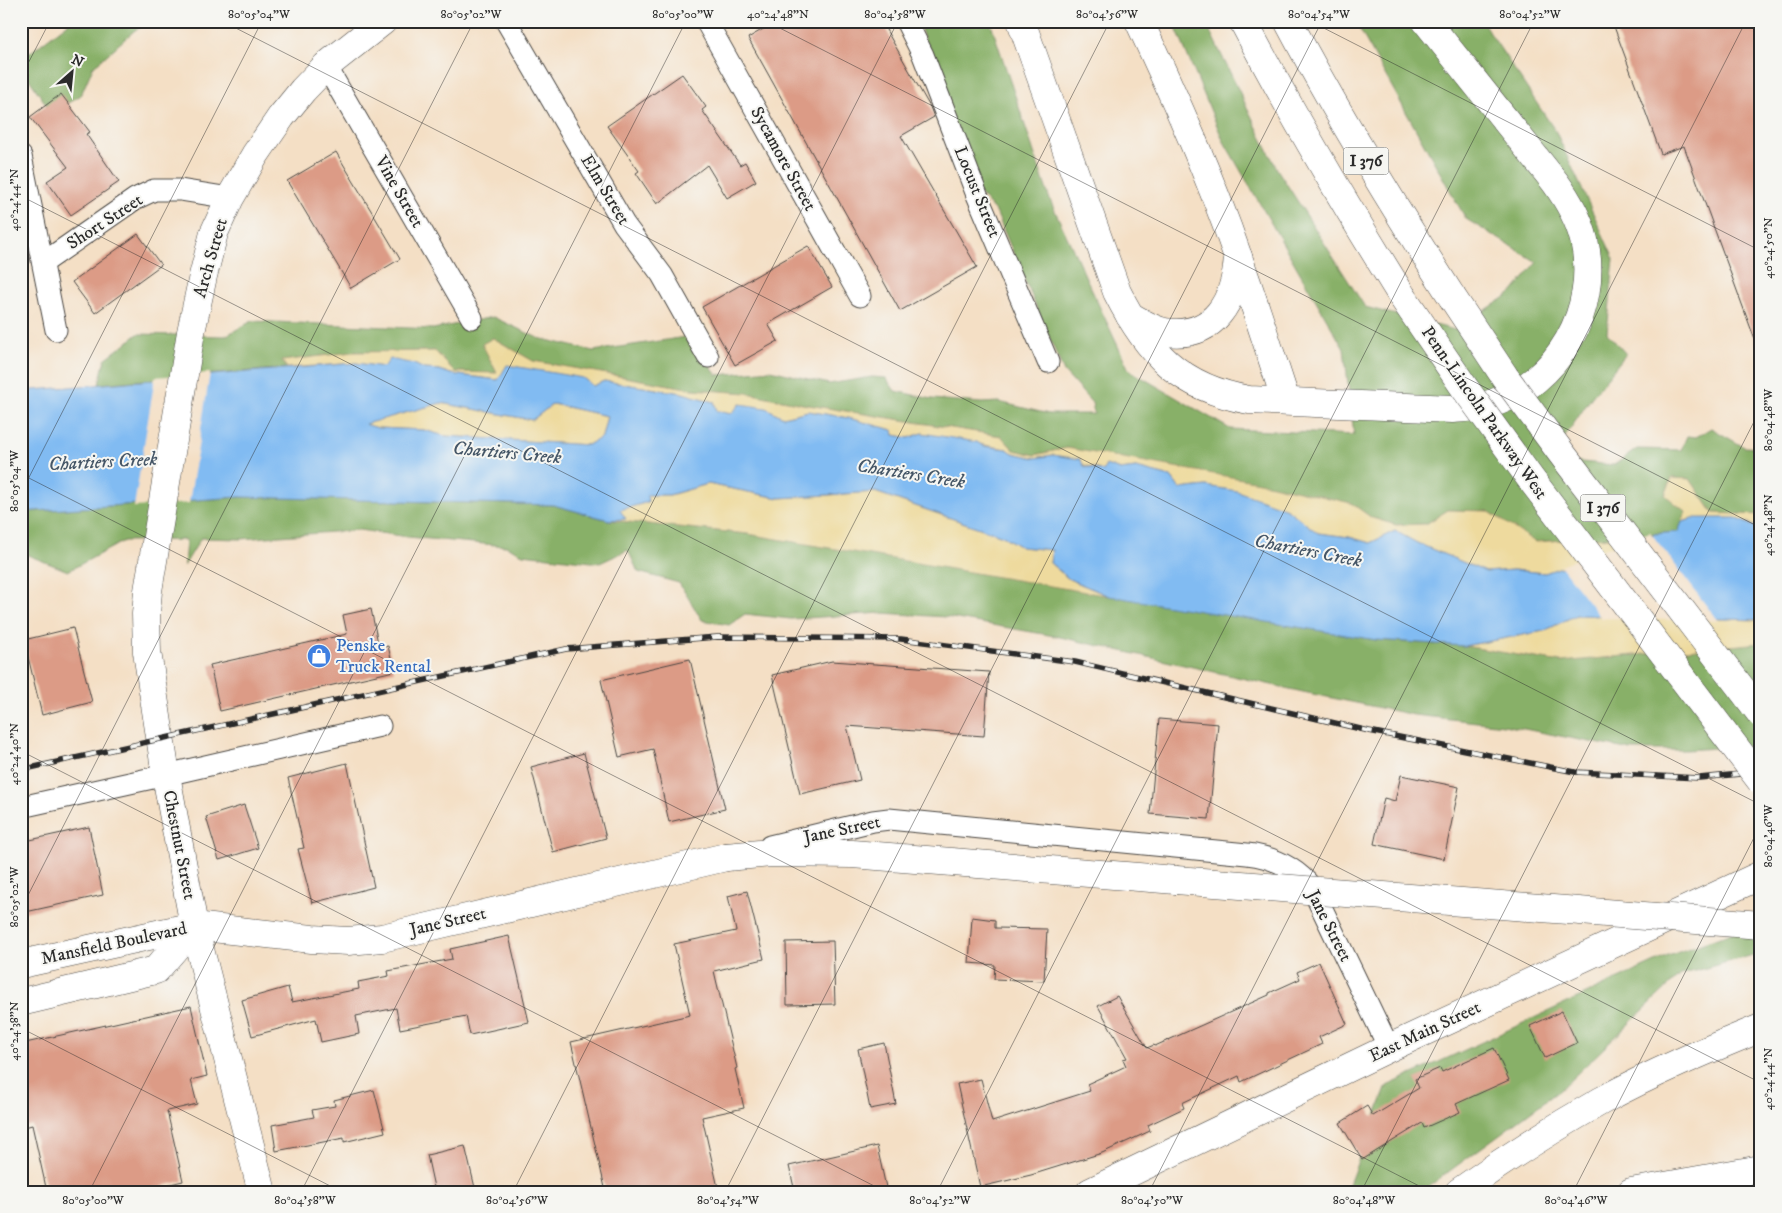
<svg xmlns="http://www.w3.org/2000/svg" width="1782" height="1213" viewBox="0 0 1782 1213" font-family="'IM FELL DW Pica',serif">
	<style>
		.forest { fill: #88b067; stroke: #5a6e49 }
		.sand { fill: #eeda9e; stroke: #8c8264 }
		.water { fill: #81bbf2; stroke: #56738e; fill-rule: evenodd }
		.pier { fill: #f4dfc5 }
		.building { fill: #dc9b86 }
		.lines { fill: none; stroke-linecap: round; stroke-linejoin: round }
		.street-casing { stroke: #494642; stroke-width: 23 }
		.secondary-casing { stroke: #494642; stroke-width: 29 }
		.highway-casing { stroke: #494642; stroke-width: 29 }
		.street { stroke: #fff; stroke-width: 21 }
		.secondary { stroke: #fff; stroke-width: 28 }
		.highway { stroke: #fff; stroke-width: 28 }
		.rail-casing { stroke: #2b2b2b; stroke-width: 5.5 }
		.rail { stroke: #f6f6f2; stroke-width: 4; stroke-dasharray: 11; stroke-linecap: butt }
		.highway-bridge-casing { stroke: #494642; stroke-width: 29; stroke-linecap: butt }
		.highway-bridge { stroke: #fff; stroke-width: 28 }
		.ticks { fill: none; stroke: #2b2b2b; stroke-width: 1; stroke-opacity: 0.45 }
		.labels { text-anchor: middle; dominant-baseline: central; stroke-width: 4; stroke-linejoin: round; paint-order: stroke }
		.shield { fill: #f6f6f2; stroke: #686867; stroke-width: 1 }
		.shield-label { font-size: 16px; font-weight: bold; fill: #2b2b2b }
		.street-label { font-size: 18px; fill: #2b2b2b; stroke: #f6f6f2 }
		.shop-label { font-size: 18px; fill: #366cbe; stroke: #f6f6f2; text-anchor: start }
		.water-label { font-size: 19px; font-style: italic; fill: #455667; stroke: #f6f6f2 }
		.neatline { fill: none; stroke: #2b2b2b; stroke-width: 2 }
		.ticks-label { font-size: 12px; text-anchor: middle; fill: #2b2b2b }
	</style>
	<rect width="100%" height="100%" fill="#f6f6f2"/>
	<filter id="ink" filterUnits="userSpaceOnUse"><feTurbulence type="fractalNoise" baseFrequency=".02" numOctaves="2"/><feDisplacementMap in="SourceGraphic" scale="10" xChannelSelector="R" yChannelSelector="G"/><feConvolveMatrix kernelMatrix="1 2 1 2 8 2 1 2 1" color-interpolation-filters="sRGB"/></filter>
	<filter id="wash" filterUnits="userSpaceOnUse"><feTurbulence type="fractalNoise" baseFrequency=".0096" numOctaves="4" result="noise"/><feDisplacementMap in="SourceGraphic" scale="20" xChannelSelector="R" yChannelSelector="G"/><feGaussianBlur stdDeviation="1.12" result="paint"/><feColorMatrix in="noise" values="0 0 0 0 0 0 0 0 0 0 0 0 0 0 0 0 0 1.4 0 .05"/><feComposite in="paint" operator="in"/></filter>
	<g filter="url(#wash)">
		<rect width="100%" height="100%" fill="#f4dfc5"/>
		<!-- forest -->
		<g class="forest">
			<path d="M71,21H154L135,30L93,67L81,95L52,113L29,79L23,58Z"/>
			<path d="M918,21H990L1050,200L1129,370L1230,429L1354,435L1344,349L1223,140L1173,21H1205L1277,169L1365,307L1455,330L1512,293L1537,262L1466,219L1355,21H1482L1556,132L1614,259L1607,333L1626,354L1591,398L1550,459L1614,465L1637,449L1681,450L1687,436L1696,437L1711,428L1744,447L1761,448V515L1713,513L1690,479L1672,478L1665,495L1687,512L1678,532L1534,542L1488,511L1448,510L1426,524L1396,525L1372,518L1351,503L1067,448L1035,455L1014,450L1001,436L802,404L747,393L692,389L533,361L493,338L483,344L497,373L455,372L435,351L352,352L283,361L287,368L99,384L105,359L138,334L225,336L252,321L433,329L493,317L538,338L593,351L686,337L717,375L771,370L829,384L872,377L886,378L895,391L932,399L982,403L999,402L1049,414H1094L1092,403L1064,372L996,212L950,161L954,124Z"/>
			<path d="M240,497L553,505L609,520L748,534L1376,640L1464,646L1561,662L1761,643V745L1686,750H1631L1504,725L1414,715L1303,692L1060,637L946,617L882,613L791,619L745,614L729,625L702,620L679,583L638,572L628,550L600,563L523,554L506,546L408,537L359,530L241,539L201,538L184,566L186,540L124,541L68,571L25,554H21V512Z"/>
			<path d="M1761,922V953L1680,975L1560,1090L1421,1192H1346L1387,1086L1668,956Z"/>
			<path d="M1761,1175V1192H1706Z"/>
		</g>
		<!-- sand -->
		<g class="sand">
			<path d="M493,338L533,361L692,389L747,393L802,404L1001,436L1014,450L1035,455L1067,448L1259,482L1351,503L1372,518L1396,525L1426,524L1448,510L1488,511L1535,542L1653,534L1545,573L1513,570L1486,572L1417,543L1395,531L1370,543L1349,537L1318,533L1287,509L1269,503L1206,486L1180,489L1171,477L1136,468L1120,470L1106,465L1103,471L1053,455L1035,458L1013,453L1006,449L922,433L909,438L894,435L892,430L848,418L808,411L783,417L766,408L731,414L717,411L714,402L682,393L604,381L593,386L499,380L451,374L439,370L424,369L414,364L384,367L356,363L287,368L282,361L352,352L435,351L455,372L497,373L482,344Z"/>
			<path d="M441,403L532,420L553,404L607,416L602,437L588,445L445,436L424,430L378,428L363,424Z"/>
			<path d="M1672,478L1690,479L1713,513L1761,515V530L1749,523L1689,520L1682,522L1686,512L1665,495Z"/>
			<path d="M708,484L779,498L875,492L1003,536L1021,547L1052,550L1050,563L1069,579L1109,596L748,534L609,520L625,519L619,510L648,502L647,495H670Z"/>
			<path d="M1576,615L1761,620V643L1561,662L1464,646L1544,631Z"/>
		</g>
		<!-- water -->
		<path class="water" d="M390,359L414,364L424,369L439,370L451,374L498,380L507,365L583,378L593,386L604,381L682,393L714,402L717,411L731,414L740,404L766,408L783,417L808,411L848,418L893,430L894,435L909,438L922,433L977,442L983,446L1007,449L1013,453L1035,458L1053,455L1080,459L1084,466L1103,471L1106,465L1120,470L1136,468L1171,477L1180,489L1206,486L1237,491L1287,509L1318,533L1349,537L1370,543L1395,531L1417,543L1486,572L1513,570L1545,573L1653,534L1678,532L1682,522L1689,520L1692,518H1736L1761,530V620L1576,615L1544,631L1464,646L1376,640L1109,596L1069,579L1050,563L1052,550L1021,547L1003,536L875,492L779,498L708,484L669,495H647L648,502L620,510L626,519L609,520L553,505L240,497L21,512V391L356,363L384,367ZM441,403L532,420L553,404L607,416L602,437L588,445L445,436L424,430L378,428L365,424Z"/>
		<!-- pier -->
		<g class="pier">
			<path d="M210,373L189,503L134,507L155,377Z"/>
			<path d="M1650,532L1718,621L1601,618L1560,565Z"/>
		</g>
		<g id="blocks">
			<!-- building -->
			<g class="building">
				<path d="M777,21H881L930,107L934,117L901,136L977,267L900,311L748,38Z"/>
				<path d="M1612,21H1761V348H1758L1684,146L1661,154Z"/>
				<path d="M682,74L706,107L702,110L740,165L745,162L756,181L727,198L707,165L657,204L636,173L639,171L607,126Z"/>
				<path d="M61,94L90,132L86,134L119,182L71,215L47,181L68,167L30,117Z"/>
				<path d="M336,152L400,259L351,288L287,181Z"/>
				<path d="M138,234L161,265L95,313L72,282Z"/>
				<path d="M808,246L832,287L768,324L778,341L735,365L702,307Z"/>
				<path d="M371,609L379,648L388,646L394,671L220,711L210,665L347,634L343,615Z"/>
				<path d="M73,628L92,702L42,715L24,640Z"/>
				<path d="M690,659L725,809L669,822L653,749L619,757L601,680Z"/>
				<path d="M832,661L989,672L984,736L847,726L860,780L800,794L772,675Z"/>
				<path d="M1159,719L1218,724L1209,819L1150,814Z"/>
				<path d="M584,753L606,838L553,852L531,767Z"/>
				<path d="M347,763L374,887L312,903L298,849L304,848L288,778Z"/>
				<path d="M1401,775L1459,787L1444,859L1374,844L1384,798L1395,801Z"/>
				<path d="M244,805L258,848L219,860L206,817Z"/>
				<path d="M89,827L103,895L21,913V842Z"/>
				<path d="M747,891L764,959L714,971L737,1068L735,1069L744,1108L702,1117L719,1192H606L571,1042L690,1015L674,944L736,931L728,896Z"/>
				<path d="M972,917L995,920V928L1047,929L1044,981L994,979L995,965L969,963Z"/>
				<path d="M509,936L529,1022L470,1035L466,1016L400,1029L396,1008L356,1016L359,1034L321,1042L316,1019L252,1036L242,1000L288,987L292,1002L359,989L358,982L389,976L388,971L452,959L450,949Z"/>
				<path d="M833,941L835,1004L787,1005L786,942Z"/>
				<path d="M1319,962L1347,1024L1319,1037L1322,1044L1241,1082L1239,1076L1182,1103L1184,1108L1148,1125L1150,1131L1102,1153L1031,1175L980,1187L957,1084L981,1079L992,1122L1090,1091L1087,1084L1126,1066L1123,1059L1127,1058L1098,1006L1117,996L1147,1048L1154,1045L1155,1046L1269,995V993L1300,979L1297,972Z"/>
				<path d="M191,1006L207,1076L191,1080L197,1104L167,1111L183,1181L137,1192H47L32,1125L21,1128V1044Z"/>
				<path d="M1562,1011L1577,1043L1545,1058L1530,1026Z"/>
				<path d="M884,1043L896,1104L870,1109L858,1049Z"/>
				<path d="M1494,1048L1509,1080L1456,1104L1460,1112L1424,1128L1422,1123L1362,1160L1340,1123L1367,1106L1373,1116L1419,1088L1415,1079L1440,1068L1442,1072Z"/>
				<path d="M374,1090L385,1132L344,1142V1138L276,1151L272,1125L314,1117L312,1110L335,1106L334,1100Z"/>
				<path d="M465,1146L476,1192H435L427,1155Z"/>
				<path d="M877,1146L887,1192H795L789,1166Z"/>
			</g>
		</g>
	</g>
	<g filter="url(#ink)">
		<use href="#blocks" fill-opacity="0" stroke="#494642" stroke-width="1"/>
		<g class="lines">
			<!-- street casing -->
			<g class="street-casing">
				<g id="street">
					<path d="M506,21L624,224L662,275L708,357"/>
					<path d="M706,21L860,296"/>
					<path d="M906,21L923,55L977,195L1048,362"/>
					<path d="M326,66L472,318"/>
					<path d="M21,156L56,330"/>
					<path d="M43,263L135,199L154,190H180L230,198"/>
					<path d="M21,807L166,775L380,726"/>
					<path d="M770,846L873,821L889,819L1247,854C1274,857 1295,867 1312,888L1389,1048"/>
				</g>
			</g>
			<!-- secondary casing -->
			<g class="secondary-casing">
				<g id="secondary">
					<path d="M21,964L194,926L312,939L348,941L382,938L726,857"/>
					<path d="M21,1002L156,970L194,926"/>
					<path d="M262,1192L194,926L166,775L147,652L146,614L148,591L191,332L203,276L214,233L230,198L255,155L281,117L303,90L326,66L383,21"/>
					<path d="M1090,1192L1389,1048L1761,875"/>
				</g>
			</g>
			<!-- highway casing -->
			<g class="highway-casing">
				<g id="highway">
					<path d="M1021,21L1117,292C1147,352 1180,388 1249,400L1452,409C1465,408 1477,408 1490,404C1558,384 1600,309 1584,240C1579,219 1568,200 1555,182L1426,21"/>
					<path d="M1139,21C1175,98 1210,176 1238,257C1255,304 1270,353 1286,401"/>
					<path d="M1243,21C1292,115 1346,206 1402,296"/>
					<path d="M1288,21C1338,116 1394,207 1452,297"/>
					<path d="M1130,316C1141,322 1152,330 1165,332C1215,339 1235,300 1238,257"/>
					<path d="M726,857L771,853L852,854L1176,880"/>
					<path d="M1459,1192C1505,1159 1552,1129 1601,1101C1652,1073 1707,1050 1761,1028"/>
					<path d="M1631,1192L1761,1169"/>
				</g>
			</g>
			<!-- street -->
			<use href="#street" class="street"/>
			<!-- secondary -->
			<use href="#secondary" class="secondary"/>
			<!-- highway -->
			<use href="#highway" class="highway"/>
			<!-- rail casing -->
			<g class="rail-casing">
				<path id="rail" d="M21,770L566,649L717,637L901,639L1075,662L1369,731L1575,772L1699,778L1761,772"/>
			</g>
			<!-- rail -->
			<use href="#rail" class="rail"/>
			<!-- highway-bridge casing -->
			<g class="highway-bridge-casing">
				<g id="highway-bridge">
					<path d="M1402,296L1464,387L1530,478L1761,781"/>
					<path d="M1452,297L1505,377L1562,454L1761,714"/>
					<path d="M1176,880L1761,925"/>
				</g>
			</g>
			<!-- highway-bridge -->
			<use href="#highway-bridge" class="highway-bridge"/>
		</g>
	</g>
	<!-- ticks -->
	<path class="ticks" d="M222,21L1761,805M766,21L1761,528M1310,21L1761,251M21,77L50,21M21,196L1761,1083M21,474L1431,1192M21,493L262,21M21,751L886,1192M21,909L474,21M21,1028L342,1192M89,1192L686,21M301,1192L898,21M513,1192L1110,21M725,1192L1322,21M937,1192L1534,21M1149,1192L1746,21M1361,1192L1761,408M1573,1192L1761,824"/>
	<!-- icons -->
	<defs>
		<g id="shop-disc" transform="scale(1.25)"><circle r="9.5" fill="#3f7fe0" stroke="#f6f6f2"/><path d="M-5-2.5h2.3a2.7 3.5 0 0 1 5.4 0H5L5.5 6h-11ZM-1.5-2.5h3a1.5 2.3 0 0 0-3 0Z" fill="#fff"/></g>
	</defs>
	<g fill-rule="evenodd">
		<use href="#shop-disc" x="319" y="656"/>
	</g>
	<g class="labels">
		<!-- shield labels -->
		<g class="shield">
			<rect x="1343.5" y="147.5" width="45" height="27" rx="4"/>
			<rect x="1580.5" y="494.5" width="45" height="27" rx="4"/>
		</g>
		<g class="shield-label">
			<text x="1366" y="161">I 376</text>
			<text x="1603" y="508">I 376</text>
		</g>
		<!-- street labels -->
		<g class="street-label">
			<text transform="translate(783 159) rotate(61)">Sycamore Street</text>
			<text transform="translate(605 190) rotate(59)">Elm Street</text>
			<text transform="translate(399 192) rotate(60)">Vine Street</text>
			<text transform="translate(977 192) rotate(68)">Locust Street</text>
			<text transform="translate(105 222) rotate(-33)">Short Street</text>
			<text transform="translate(211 258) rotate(-74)">Arch Street</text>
			<text transform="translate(1484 413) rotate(55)">Penn-Lincoln Parkway West</text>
			<text transform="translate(842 830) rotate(-12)">Jane Street</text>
			<text transform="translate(179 845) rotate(79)">Chestnut Street</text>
			<text transform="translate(448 922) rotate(-13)">Jane Street</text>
			<text transform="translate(1329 926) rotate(63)">Jane Street</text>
			<text transform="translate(114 944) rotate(-12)">Mansfield Boulevard</text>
			<text transform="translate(1425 1032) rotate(-25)">East Main Street</text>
		</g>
		<!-- shop labels -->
		<g class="shop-label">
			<text x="336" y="646">Penske<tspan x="336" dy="21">Truck Rental</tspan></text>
		</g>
		<!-- water labels -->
		<g class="water-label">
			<text transform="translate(507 453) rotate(5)">Chartiers Creek</text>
			<text transform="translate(103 462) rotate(-3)">Chartiers Creek</text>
			<text transform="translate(911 474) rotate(9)">Chartiers Creek</text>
			<text transform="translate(1308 551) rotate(11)">Chartiers Creek</text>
		</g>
	</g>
	<!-- margin -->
	<rect width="1782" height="1213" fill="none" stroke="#f6f6f2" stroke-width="55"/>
	<!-- north arrow -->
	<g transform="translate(72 72) rotate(27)" stroke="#f6f6f2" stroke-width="4" paint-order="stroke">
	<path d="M0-4L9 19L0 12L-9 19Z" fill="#2b2b2b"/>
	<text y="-8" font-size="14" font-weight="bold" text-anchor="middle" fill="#2b2b2b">N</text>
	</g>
	<rect x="28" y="28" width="1726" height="1158" class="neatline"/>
	<g class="ticks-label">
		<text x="259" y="18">80°05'04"W</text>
		<text x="471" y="18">80°05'02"W</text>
		<text x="683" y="18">80°05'00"W</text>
		<text x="778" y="18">40°24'48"N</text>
		<text x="895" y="18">80°04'58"W</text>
		<text x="1107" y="18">80°04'56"W</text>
		<text x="1319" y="18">80°04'54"W</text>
		<text x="1530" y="18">80°04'52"W</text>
		<text transform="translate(14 200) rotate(-90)" y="4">40°24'44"N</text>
		<text transform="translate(1768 248) rotate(-90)" y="4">40°24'50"N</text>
		<text transform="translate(1768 420) rotate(-90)" y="4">80°04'48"W</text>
		<text transform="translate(14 481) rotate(-90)" y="4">80°05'04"W</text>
		<text transform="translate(1768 525) rotate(-90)" y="4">40°24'48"N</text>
		<text transform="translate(14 754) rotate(-90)" y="4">40°24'40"N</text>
		<text transform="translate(1768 836) rotate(-90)" y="4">80°04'46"W</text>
		<text transform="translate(14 897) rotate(-90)" y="4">80°05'02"W</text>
		<text transform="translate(14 1031) rotate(-90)" y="4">40°24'38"N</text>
		<text transform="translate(1768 1079) rotate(-90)" y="4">40°24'44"N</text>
		<text x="93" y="1204">80°05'00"W</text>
		<text x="305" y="1204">80°04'58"W</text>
		<text x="517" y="1204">80°04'56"W</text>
		<text x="728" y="1204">80°04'54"W</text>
		<text x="940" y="1204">80°04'52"W</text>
		<text x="1152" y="1204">80°04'50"W</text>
		<text x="1364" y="1204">80°04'48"W</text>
		<text x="1576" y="1204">80°04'46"W</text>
	</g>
</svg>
